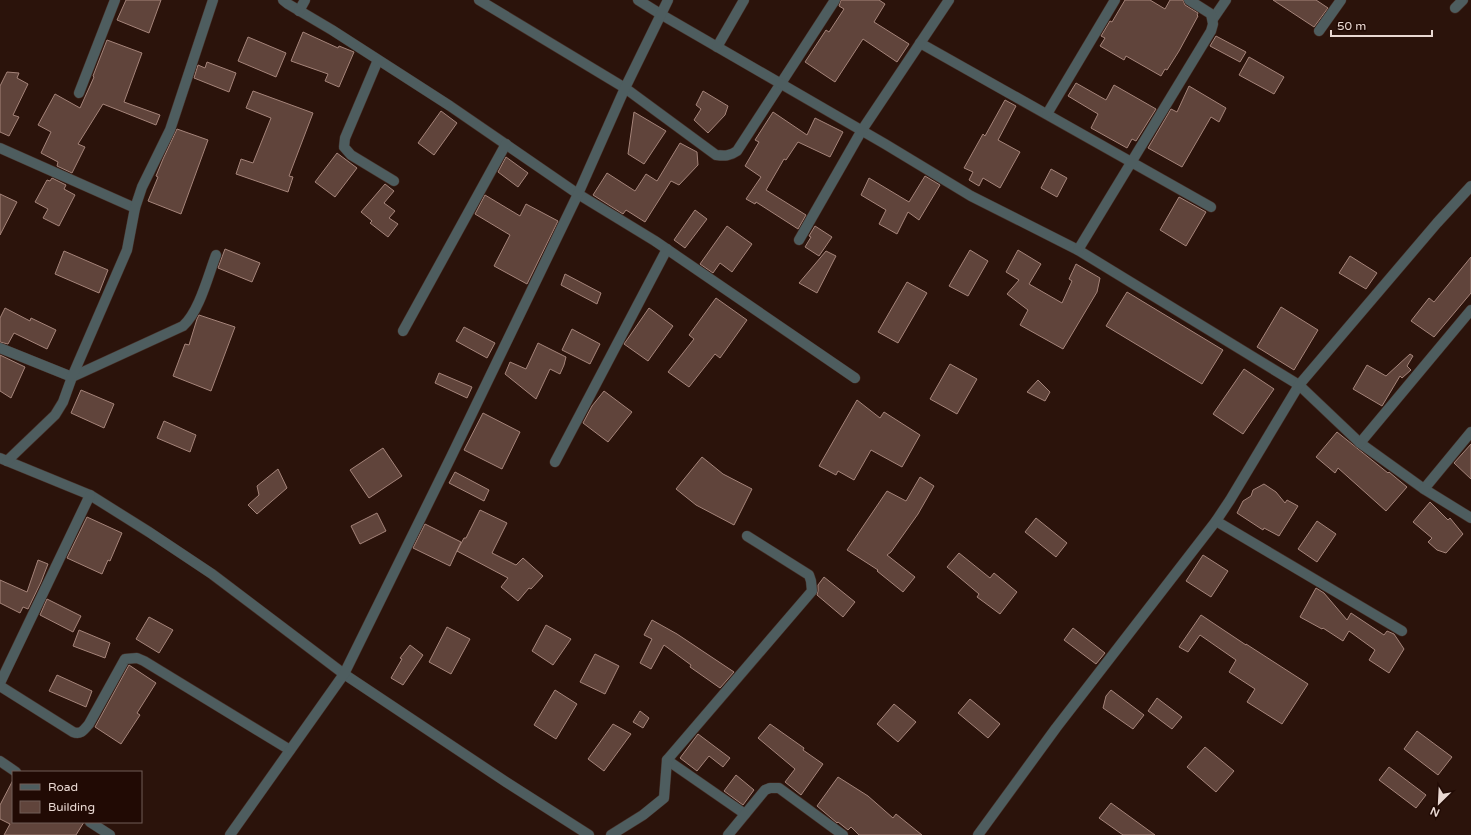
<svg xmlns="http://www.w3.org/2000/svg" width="1471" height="835" viewBox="0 0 1471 835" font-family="'Varela Round',sans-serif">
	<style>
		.building { fill: #60443b; stroke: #a5847a }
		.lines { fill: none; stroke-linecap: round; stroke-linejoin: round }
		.minor-casing { stroke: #462f27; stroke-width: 11 }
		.minor { stroke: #4e5d5f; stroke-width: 10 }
	</style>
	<rect width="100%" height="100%" fill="#2b130b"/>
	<!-- building -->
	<g class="building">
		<path d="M126,0H161L149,33L117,20Z"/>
		<path d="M841,0H879L885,4L874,22L909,44L897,62L863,39L835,82L805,62L826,30L829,32L844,9L839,6Z"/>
		<path d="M1125,0H1150L1165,9L1170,0H1183L1185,5L1198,13L1197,15L1198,16L1179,51L1167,70L1165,69L1161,76L1126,56L1124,60L1100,46L1105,38L1101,36L1110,21L1112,22Z"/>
		<path d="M1273,0H1316L1328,8L1314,27Z"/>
		<path d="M303,32L338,48L339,46L354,52L339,87L325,81L328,74L291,61Z"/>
		<path d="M1216,36L1246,52L1240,62L1210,46Z"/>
		<path d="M248,37L286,53L276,77L238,61Z"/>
		<path d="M107,40L142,53L124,102L160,115L156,125L103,104L78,144L85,147L72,173L57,166L58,162L41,153L51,132L38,125L55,94L80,108L94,77L93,76Z"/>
		<path d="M1249,57L1284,77L1274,94L1239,75Z"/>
		<path d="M207,62L236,73L229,92L194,78L198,65L205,68Z"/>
		<path d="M7,72L19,73L17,78L28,84L13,115L19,117L9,136L0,132V86Z"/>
		<path d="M1076,83L1106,100L1114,85L1156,109L1136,141L1132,139L1127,148L1091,128L1098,114L1068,96Z"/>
		<path d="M1189,86L1226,108L1219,122L1211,117L1182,167L1148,148L1171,109L1177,112Z"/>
		<path d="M253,91L313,113L289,176L293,177L288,192L236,174L241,159L253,163L271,118L246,108Z"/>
		<path d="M703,91L728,106L725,115L708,133L694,120L701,109L696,105Z"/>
		<path d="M1005,100L1016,106L998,140L1020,152L1000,188L983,178L979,186L969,180L973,172L964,168L983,134L985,136Z"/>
		<path d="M441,111L457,123L434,155L418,143Z"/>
		<path d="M634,112L666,131L644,164L628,154Z"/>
		<path d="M773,112L807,135L815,118L843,132L830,157L798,142L786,160L784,159L766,190L806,215L798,229L756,202L755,204L746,199L761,177L745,166L759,142L755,140Z"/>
		<path d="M177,129L208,140L181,214L148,201L158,177L156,176L163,159Z"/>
		<path d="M680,143L697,152L698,165L679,185L671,181L645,222L626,210L623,214L593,195L607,173L635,191L646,174L657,181Z"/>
		<path d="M337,153L357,168L335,197L315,182Z"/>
		<path d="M506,157L528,173L518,187L498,172Z"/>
		<path d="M1051,169L1067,178L1057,197L1041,188Z"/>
		<path d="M925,176L940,185L919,220L908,212L897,234L879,224L886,210L861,195L869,178L909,202Z"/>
		<path d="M52,178L66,185L64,189L75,195L59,226L43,218L48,209L35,202L47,180L50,181Z"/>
		<path d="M385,184L394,191L384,203L395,211L389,218L398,224L388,237L370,223L372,221L361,212Z"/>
		<path d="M0,194L17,202L0,235Z"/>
		<path d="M485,195L520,216L526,204L558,221L527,284L494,266L510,235L475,214Z"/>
		<path d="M1179,197L1206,212L1186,246L1160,230Z"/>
		<path d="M695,210L707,219L685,248L674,240Z"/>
		<path d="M727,226L752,244L732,272L720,263L713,273L700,264Z"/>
		<path d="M815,226L832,237L819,256L805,247L811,237L809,236Z"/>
		<path d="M225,249L260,263L252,282L218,268Z"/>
		<path d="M970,250L988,261L968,296L949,286Z"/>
		<path d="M1018,250L1041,264L1029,284L1062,303L1072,281L1069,279L1076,264L1100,278L1097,292L1063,349L1020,325L1028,310L1007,294L1019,280L1006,272Z"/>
		<path d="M64,251L108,270L99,293L55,274Z"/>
		<path d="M826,251L836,256L817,293L799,283Z"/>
		<path d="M1350,256L1377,273L1366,289L1339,273Z"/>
		<path d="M1471,257V293L1434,337L1411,321L1429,298L1434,302Z"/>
		<path d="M565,274L601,293L597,304L561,285Z"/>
		<path d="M907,282L927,293L898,343L878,332Z"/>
		<path d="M1127,292L1223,350L1202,384L1106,326Z"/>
		<path d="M716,298L747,320L720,358L715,354L689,387L668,372L694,339L689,335Z"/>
		<path d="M1281,307L1318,330L1294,370L1257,347Z"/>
		<path d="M5,308L30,321L31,318L56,330L47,349L14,333L8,344L0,342V318Z"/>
		<path d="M649,308L673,326L648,361L624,344Z"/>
		<path d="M199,315L235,327L211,391L173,376L185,344L189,345L197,319Z"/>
		<path d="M464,327L495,343L487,358L456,341Z"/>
		<path d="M572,329L600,344L590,364L562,350Z"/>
		<path d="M538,343L566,357L564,365L560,374L550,369L536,399L505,374L510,362L526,369Z"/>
		<path d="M1410,354L1413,356L1407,366L1411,370L1402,378L1400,376L1382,406L1353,389L1367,365L1386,376Z"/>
		<path d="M0,355L25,367L11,398L0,391Z"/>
		<path d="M950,364L977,379L957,414L930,399Z"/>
		<path d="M1244,369L1274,389L1243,434L1213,414Z"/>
		<path d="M439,373L472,387L467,398L435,383Z"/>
		<path d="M1038,380L1050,392L1045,401L1027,392Z"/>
		<path d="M81,390L114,404L104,428L71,413Z"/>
		<path d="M604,391L632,412L608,442L583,423L592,406Z"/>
		<path d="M857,400L880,418L884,412L920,435L902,467L871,450L854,480L838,471L836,475L819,466Z"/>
		<path d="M483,413L520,432L502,469L464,450Z"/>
		<path d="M164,421L196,435L190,452L157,438Z"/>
		<path d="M1337,432L1388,473L1389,472L1407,487L1386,511L1338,468L1335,473L1316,457Z"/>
		<path d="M1471,444V479L1454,463Z"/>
		<path d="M383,448L402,476L369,498L350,470Z"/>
		<path d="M702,457L723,474L752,489L734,525L696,505L676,489Z"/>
		<path d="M278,469L287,488L257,514L248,505L259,495L257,486Z"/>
		<path d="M455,472L489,490L484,501L449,483Z"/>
		<path d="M920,477L934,486L918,514L891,552L887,555L915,577L903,592L877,571L878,570L847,550L887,491L906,501Z"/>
		<path d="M1264,484L1276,492L1285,503L1287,500L1298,506L1279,536L1264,528L1263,530L1237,513L1243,501L1251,496L1253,490Z"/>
		<path d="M1430,502L1448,520L1450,518L1463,534L1446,553L1437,550L1428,542L1432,538L1413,522Z"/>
		<path d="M480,510L507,523L492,553L516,565L523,558L543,576L531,589L529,588L518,601L501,587L508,578L457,551L464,538H466Z"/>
		<path d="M377,513L386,531L360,544L351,526Z"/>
		<path d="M87,517L122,533L110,561L108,560L102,574L67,558Z"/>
		<path d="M1036,518L1067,543L1056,557L1025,532Z"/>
		<path d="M1317,521L1336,534L1317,562L1298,549Z"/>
		<path d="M425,524L461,542L450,566L413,548Z"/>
		<path d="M959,553L990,578L994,573L1017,592L1000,614L977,597L979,594L947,567Z"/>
		<path d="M1203,555L1228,571L1211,597L1186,581Z"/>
		<path d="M38,560L48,564L41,582L28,609L23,607L20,613L0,603V580L27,592Z"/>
		<path d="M824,577L855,602L843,617L817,595L818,591V585Z"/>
		<path d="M1316,588L1324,593L1347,620L1351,613L1384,635L1387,631L1394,634L1404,649L1389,673L1369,660L1375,650L1349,631L1343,641L1323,628L1322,629L1300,617Z"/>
		<path d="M47,599L81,616L73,632L40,615Z"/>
		<path d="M1201,615L1246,645V644L1308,684L1282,724L1247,702L1255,689L1229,672L1236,660L1200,635L1188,652L1179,647Z"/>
		<path d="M149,617L173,630L159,653L136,639Z"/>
		<path d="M652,620L677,634L734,672L720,688L690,667L691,665L664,645L651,669L640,663L652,639L644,635Z"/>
		<path d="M546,625L571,639L553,665L532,651Z"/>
		<path d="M447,627L470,639L451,674L429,662Z"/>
		<path d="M1073,628L1105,653L1096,664L1064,640Z"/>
		<path d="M79,630L110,643L105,658L73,646Z"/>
		<path d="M410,645L423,655L403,685L391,678L402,659L400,658Z"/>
		<path d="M595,654L619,666L605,694L580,682Z"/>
		<path d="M129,665L156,683L137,713L140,715L121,744L95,727Z"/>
		<path d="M57,675L92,691L86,707L49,691Z"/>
		<path d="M555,690L577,704L556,739L534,725Z"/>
		<path d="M1111,690L1144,715L1133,729L1103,708L1106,696Z"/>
		<path d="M1157,698L1182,717L1172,729L1148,711Z"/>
		<path d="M970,699L1000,724L988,738L958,713Z"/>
		<path d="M894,704L916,722L898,742L877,724Z"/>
		<path d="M640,711L649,718L643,728L633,722Z"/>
		<path d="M613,724L631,734L604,771L588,759Z"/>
		<path d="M770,724L804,748L803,750L823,764L801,795L785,782L795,769L758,738Z"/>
		<path d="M1417,731L1452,757L1438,775L1404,749Z"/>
		<path d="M698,734L730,758L723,767L709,756L697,771L680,758Z"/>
		<path d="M1205,747L1234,771L1216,792L1187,767Z"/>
		<path d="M1389,767L1426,795L1416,808L1379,780Z"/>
		<path d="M736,775L754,790L743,805L724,791Z"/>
		<path d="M838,777L868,796L893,818L896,814L922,835H859L851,827L848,830L838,822L837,823L817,806Z"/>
		<path d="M13,780V822H84L76,835H4L10,824L0,819V805Z"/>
		<path d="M1111,803L1155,835H1123L1099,818Z"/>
	</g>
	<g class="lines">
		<!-- minor casing -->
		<g class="minor-casing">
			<g id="minor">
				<path d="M283,0L288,4L332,30L450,106L578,194L655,241L855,378"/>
				<path d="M479,0L625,88L716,155C725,156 730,156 737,151L835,0"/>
				<path d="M638,0L662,15L885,144L971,196L1078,250L1299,385L1360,443L1424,489L1471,518"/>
				<path d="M1455,8L1463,0"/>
				<path d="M299,11L305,0"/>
				<path d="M1213,19L1226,0"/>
				<path d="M1319,31L1341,0"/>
				<path d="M920,43L1211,207"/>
				<path d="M717,47L744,0"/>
				<path d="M378,60L345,138L344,147L351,155L394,181"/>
				<path d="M79,93L115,0"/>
				<path d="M1047,114L1115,0"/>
				<path d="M0,148L135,208"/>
				<path d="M799,240L862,130L949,0"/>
				<path d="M1078,250L1211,31L1213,24L1211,14L1189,0"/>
				<path d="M403,331L506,144"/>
				<path d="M0,348L72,377L183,326C199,312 208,276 216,255"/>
				<path d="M1360,443L1471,310"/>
				<path d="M0,458L90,495L149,532L212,574L344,674L506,782L589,835"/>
				<path d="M7,461L55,415L63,402L72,377L127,250L135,208L142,187L170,130L213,0"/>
				<path d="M555,462L667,249"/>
				<path d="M1424,489L1471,432"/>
				<path d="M1216,521L1402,631"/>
				<path d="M0,683L90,495"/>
				<path d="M0,686L73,732C81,735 84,730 89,724L125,659L137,658L144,661L290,750"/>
				<path d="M667,760L745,814"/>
				<path d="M0,761L16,772"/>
				<path d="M90,822L110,835"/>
				<path d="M230,835L344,674L451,457L578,194L625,88L668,0"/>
				<path d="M611,835L643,815L664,798L667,760L812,591L811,581L809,575L747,536"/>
				<path d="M728,835L765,790L770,788H779L843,835"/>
				<path d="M978,835L1056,728L1216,521L1230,500L1299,385L1437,223L1471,186"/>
			</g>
		</g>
		<!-- minor -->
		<use href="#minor" class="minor"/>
	</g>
	<!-- legend -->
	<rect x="12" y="771" width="130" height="52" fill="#210a04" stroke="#715c56"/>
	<rect x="20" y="784" width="20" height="6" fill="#4e5d5f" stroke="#715c56"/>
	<text x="48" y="791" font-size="12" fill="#e9d8d2">Road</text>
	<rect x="20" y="801" width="20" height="12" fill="#60443b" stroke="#715c56"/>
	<text x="48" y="811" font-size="12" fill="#e9d8d2">Building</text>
	<!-- north arrow -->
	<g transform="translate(1439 803) rotate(204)" stroke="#210a04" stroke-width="3" paint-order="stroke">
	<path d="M0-3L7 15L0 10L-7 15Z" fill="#e9d8d2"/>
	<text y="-6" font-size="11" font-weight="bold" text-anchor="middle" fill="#e9d8d2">N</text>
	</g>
	<!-- scale -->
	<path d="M1331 30v6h101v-6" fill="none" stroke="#e9d8d2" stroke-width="2"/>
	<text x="1337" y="30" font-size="12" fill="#e9d8d2" stroke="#210a04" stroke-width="3" paint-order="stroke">50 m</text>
</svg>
